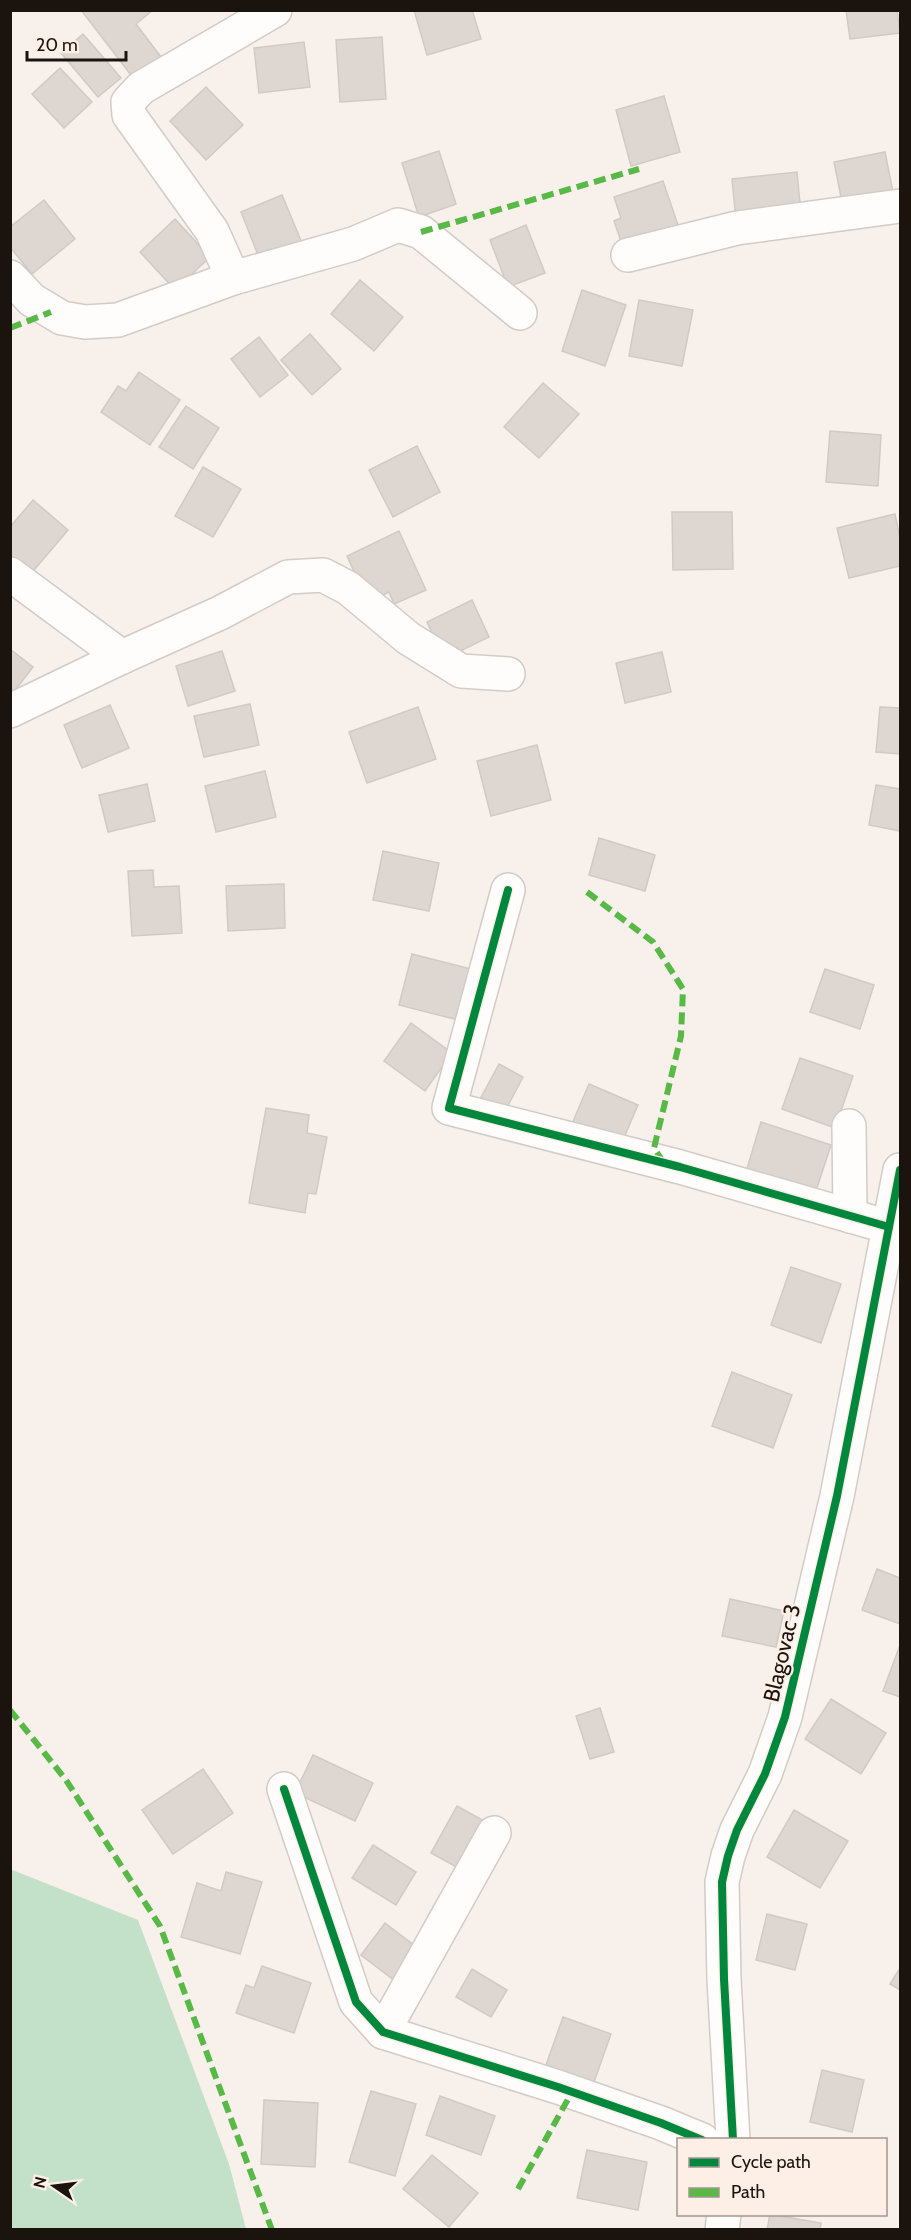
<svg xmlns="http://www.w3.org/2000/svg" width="911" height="2240" viewBox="0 0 911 2240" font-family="Cabin,sans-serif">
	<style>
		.forest { fill: #c3e0c9 }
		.building { fill: #ded7d1; stroke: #d1cac4; stroke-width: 1.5 }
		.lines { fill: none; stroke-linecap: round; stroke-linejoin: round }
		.minor-casing { stroke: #d3cbc6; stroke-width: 36 }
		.minor { stroke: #fefdfc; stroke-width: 33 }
		.quiet { stroke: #58b947; stroke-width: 6; stroke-dasharray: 12 6; stroke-linecap: butt }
		.cycleway-casing { stroke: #fdefe6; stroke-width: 11 }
		.cycleway { stroke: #00873e; stroke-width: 8 }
		.labels { text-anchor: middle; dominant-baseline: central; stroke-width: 4.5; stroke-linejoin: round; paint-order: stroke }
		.street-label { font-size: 22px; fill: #1a130e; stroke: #fdefe6 }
	</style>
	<rect width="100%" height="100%" fill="#f8f0eb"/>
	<!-- forest -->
	<path class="forest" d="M10,1869L138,1920L229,2164L246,2229H11Z"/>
	<!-- building -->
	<g class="building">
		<path d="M81,10H153L136,24L164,61L137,83Z"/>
		<path d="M414,10H472L481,39L427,55Z"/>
		<path d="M846,10H897L900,33L850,39Z"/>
		<path d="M83,34L121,78L98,97L61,53Z"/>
		<path d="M382,37L386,99L340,102L336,40Z"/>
		<path d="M304,42L310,87L259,93L254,48Z"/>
		<path d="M60,68L92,102L64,128L32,94Z"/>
		<path d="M206,87L243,125L206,160L170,121Z"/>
		<path d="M664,96L680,152L631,166L616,110Z"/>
		<path d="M439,151L456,204L419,217L402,163Z"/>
		<path d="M885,152L893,192L842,202L834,162Z"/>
		<path d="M797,172L801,213L736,220L732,179Z"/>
		<path d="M663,181L680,231L624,250L614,221L621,218L614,197Z"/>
		<path d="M282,195L302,243L260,260L241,212Z"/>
		<path d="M44,200L75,239L32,274L10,247V227Z"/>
		<path d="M175,219L210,257L175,290L140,252Z"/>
		<path d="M526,225L545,273L508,287L490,240Z"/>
		<path d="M360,280L403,317L374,351L331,314Z"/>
		<path d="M582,290L626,305L605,366L562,351Z"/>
		<path d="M639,300L693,310L682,366L629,356Z"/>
		<path d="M310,334L341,369L312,395L281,360Z"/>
		<path d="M259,337L288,375L260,397L231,359Z"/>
		<path d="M139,372L180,400L150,445L101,412L118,386L126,391Z"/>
		<path d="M543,383L579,414L539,458L504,427Z"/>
		<path d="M186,406L219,428L193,469L159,447Z"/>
		<path d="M830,431L881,435L878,486L826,482Z"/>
		<path d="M417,446L440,492L393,517L369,470Z"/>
		<path d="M203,467L241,489L213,537L175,516Z"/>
		<path d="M33,500L68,530L29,576L10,560V527Z"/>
		<path d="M672,512H732L733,569L673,570Z"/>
		<path d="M895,514L900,538V566L849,578L837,528Z"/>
		<path d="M399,531L426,590L394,604L389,592L368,602L347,556Z"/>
		<path d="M472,600L489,637L444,659L427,622Z"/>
		<path d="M10,649L33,667L10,697Z"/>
		<path d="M222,651L235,691L188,706L176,666Z"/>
		<path d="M662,652L671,692L625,703L616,663Z"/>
		<path d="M250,704L259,745L204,757L194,716Z"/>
		<path d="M110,705L129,748L82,768L64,725Z"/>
		<path d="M418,707L436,759L367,783L349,732Z"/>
		<path d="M880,707L900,708V754L876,752Z"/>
		<path d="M537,745L551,800L491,816L477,761Z"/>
		<path d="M265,771L276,817L216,832L205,786Z"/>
		<path d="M147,784L155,821L108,832L99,795Z"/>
		<path d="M876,785L900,789V831L869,825Z"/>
		<path d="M599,838L655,855L645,891L589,875Z"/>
		<path d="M383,851L439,863L429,911L373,900Z"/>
		<path d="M153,870L154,887L179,886L182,933L132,936L128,871Z"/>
		<path d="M284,884L285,928L228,931L226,886Z"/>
		<path d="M412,954L475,970L462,1021L399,1005Z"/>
		<path d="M825,969L874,985L860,1029L810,1012Z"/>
		<path d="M411,1023L452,1053L425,1091L384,1061Z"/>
		<path d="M800,1058L853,1076L835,1128L782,1109Z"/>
		<path d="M499,1064L523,1077L503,1115L479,1101Z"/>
		<path d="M589,1084L638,1105L620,1147L571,1126Z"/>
		<path d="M266,1108L309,1115L307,1133L327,1137L316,1194L308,1193L305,1213L249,1203Z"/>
		<path d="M761,1122L831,1145L814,1197L745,1175Z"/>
		<path d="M791,1267L841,1284L821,1343L771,1325Z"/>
		<path d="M732,1372L792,1395L773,1448L712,1426Z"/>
		<path d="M877,1569L900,1578V1624L862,1610Z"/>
		<path d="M730,1599L784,1611L776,1647L722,1636Z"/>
		<path d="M900,1645V1697L883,1691Z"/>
		<path d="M831,1699L886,1733L861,1774L805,1739Z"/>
		<path d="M600,1708L614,1752L590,1759L576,1716Z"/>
		<path d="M313,1755L373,1783L355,1821L295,1793Z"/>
		<path d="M203,1769L233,1813L173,1854L142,1810Z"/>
		<path d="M457,1806L486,1822L460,1869L431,1853Z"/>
		<path d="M794,1810L848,1841L820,1888L767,1857Z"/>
		<path d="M373,1845L416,1872L396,1905L352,1878Z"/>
		<path d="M226,1872L262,1882L240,1954L181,1937L197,1883L221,1891Z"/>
		<path d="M767,1914L807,1924L795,1970L756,1960Z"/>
		<path d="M385,1923L419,1949L395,1981L361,1955Z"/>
		<path d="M262,1966L311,1983L294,2033L236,2013L246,1985L254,1988Z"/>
		<path d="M900,1968V1990L890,1984Z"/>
		<path d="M472,1969L507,1990L491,2017L456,1997Z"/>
		<path d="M563,2017L611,2034L594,2082L546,2065Z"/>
		<path d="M822,2070L864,2080L852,2132L810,2122Z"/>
		<path d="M371,2091L416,2104L395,2176L349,2162Z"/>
		<path d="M440,2096L495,2116L481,2155L426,2135Z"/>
		<path d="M264,2100L318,2103L315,2167L261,2164Z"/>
		<path d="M587,2150L647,2162L638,2210L577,2198Z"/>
		<path d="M432,2155L478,2193L449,2227L403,2189Z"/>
		<path d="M770,2214L821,2223L820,2230H767Z"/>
	</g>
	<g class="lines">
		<!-- minor casing -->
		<g class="minor-casing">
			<g id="minor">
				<path d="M628,255L737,228L900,206"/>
				<path d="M10,277L32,300L62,318L85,322L118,320L233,278L353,244L398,225L421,232L520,313"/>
				<path d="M233,278L212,231L129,115L128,102L141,88L275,10"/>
				<path d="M10,574L122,657"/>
				<path d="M10,711L122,657L220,613L288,577L323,575L348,588L408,638L461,671L508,674"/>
				<path d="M508,890L449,1108L680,1167L889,1227"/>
				<path d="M849,1126L850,1216"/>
				<path d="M284,1789L356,2002L383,2032L558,2087L661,2123L702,2140"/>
				<path d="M383,2032L494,1833"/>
				<path d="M733,2140L724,1979L722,1882L728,1856L737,1830L765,1774L785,1717L837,1496L900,1170"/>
				<path d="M722,2230L724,2214"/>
			</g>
		</g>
		<!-- minor -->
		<use href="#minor" class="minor"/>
		<!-- quiet -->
		<g class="quiet">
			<path d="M421,232L639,169"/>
			<path d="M10,328L51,312"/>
			<path d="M587,892L653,942L683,989L681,1036L654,1148L664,1163"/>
			<path d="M10,1710L66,1780L160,1926L272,2230"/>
			<path d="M518,2189L572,2092"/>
		</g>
		<!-- cycleway casing -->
		<g class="cycleway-casing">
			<g id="cycleway">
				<path d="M508,890L449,1108L680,1167L889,1227"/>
				<path d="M284,1789L356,2002L383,2032L558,2087L661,2123L702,2140"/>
				<path d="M733,2140L724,1979L722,1882L728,1856L737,1830L765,1774L785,1717L837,1496L900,1170"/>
			</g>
		</g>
		<!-- cycleway -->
		<use href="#cycleway" class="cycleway"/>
	</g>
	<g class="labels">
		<!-- street labels -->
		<g class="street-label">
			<text transform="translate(782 1653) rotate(-77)">Blagovac 3</text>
		</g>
	</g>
	<!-- border -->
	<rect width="911" height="2240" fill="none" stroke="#1a130e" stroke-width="24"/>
	<!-- legend -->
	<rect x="677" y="2138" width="210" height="78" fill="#fdefe6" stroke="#a29790" stroke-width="1.5"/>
	<rect x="689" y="2158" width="30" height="9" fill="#00873e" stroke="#a29790" stroke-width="1.5"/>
	<text x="731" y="2168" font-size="18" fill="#1a130e">Cycle path</text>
	<rect x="689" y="2188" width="30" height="9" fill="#58b947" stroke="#a29790" stroke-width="1.5"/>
	<text x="731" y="2198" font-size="18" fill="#1a130e">Path</text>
	<!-- north arrow -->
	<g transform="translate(54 2186) rotate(284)" stroke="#fdefe6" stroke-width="4.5" paint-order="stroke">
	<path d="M0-4.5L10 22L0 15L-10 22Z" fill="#1a130e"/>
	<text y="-9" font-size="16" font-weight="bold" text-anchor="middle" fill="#1a130e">N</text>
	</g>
	<!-- scale -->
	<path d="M27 51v9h99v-9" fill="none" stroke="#1a130e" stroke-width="3"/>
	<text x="36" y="51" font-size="18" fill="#1a130e" stroke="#fdefe6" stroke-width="4.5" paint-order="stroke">20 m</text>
</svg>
